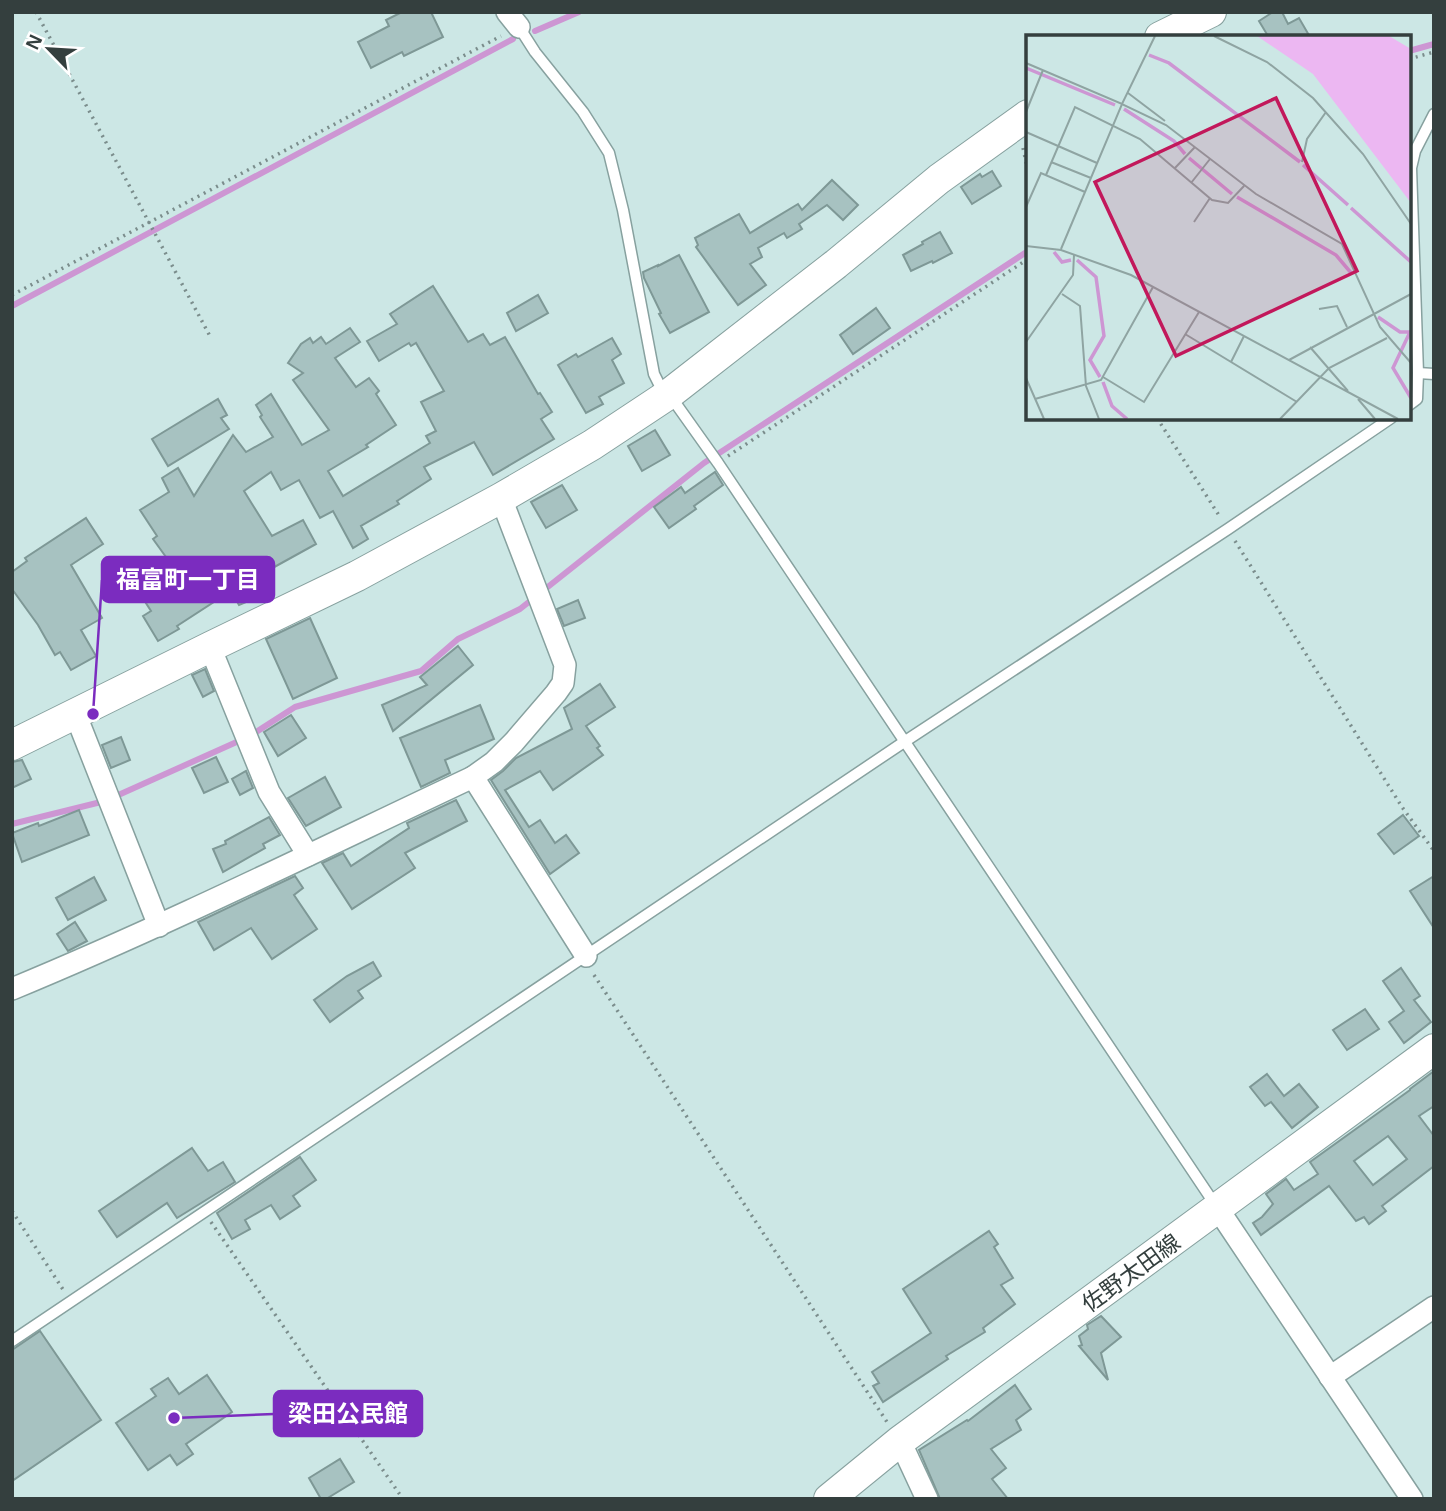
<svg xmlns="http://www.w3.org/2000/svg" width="1446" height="1511" viewBox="0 0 1446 1511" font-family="Helvetica,'Noto Sans JP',sans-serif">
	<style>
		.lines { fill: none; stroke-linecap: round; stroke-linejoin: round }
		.stream { stroke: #cd96d3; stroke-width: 6 }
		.building { fill: #a7c2c1; stroke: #7e9896; stroke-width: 2; fill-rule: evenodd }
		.lane-casing { stroke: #87a19f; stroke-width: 13 }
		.street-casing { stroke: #87a19f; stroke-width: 24 }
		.secondary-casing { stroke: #87a19f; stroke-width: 32 }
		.path { stroke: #7b8d8c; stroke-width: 3.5; stroke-dasharray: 2 5; stroke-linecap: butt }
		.lane { stroke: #fff; stroke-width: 10 }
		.street { stroke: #fff; stroke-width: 21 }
		.secondary { stroke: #fff; stroke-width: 30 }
		.labels { text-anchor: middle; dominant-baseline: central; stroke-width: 6; stroke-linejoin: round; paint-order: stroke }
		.street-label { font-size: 23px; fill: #343f3e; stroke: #fff }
		.inset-river { fill: none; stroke: #cd96d3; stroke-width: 3.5 }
		.inset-road { fill: none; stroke: #8fa4a2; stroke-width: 2 }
		.view { fill: #c2185b; fill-opacity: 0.15; stroke: #c2185b; stroke-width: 3.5 }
		.inset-edge { fill: none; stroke: #343f3e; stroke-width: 3.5 }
		.leader { fill: none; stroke: #7b2cbf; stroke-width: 2.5 }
		.callout-dot { fill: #7b2cbf; stroke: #fff; stroke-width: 2.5 }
		.callout { fill: #7b2cbf; stroke: #7b2cbf; stroke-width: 2.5 }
		.callout-label { font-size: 24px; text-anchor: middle; font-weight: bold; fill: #fff }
	</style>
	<rect width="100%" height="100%" fill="#cce7e5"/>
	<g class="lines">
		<!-- stream -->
		<g class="stream">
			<path d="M535,31L579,12"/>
			<path d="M1409,51L1434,44"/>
			<path d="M12,306L513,39"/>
			<path d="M12,824L105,801L250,736L295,707L421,671L458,639L520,609L704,463L1028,251"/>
		</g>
	</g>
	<!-- building -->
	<g class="building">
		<path d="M402,12H431L443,37L404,56L402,52L371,68L358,42L389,26L386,20Z"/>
		<path d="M1273,12H1282L1288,24L1299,18L1310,37H1266L1268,36L1259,21Z"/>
		<path d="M992,171L1001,186L972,204L961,187L980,174L982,177Z"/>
		<path d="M832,180L858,205L843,220L827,205L799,224L802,229L787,238L784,233L758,248L762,257L750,264L766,285L738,305L696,247L698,245L695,238L739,214L750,233L798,204L802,210Z"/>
		<path d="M940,232L952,253L933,263L932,261L911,271L903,255L923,244L922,242Z"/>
		<path d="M679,255L709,312L670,333L659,314L661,313L644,278L643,272L658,265V266Z"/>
		<path d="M433,286L468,342L483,334L490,345L505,337L538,394L540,393L552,412L541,419L554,439L493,475L474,442L424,467L431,479L397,501L399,504L361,526L368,539L353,548L333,511L320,518L299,480L281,490L271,472L244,491L272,536L303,520L316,544L249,581L256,598L239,605L231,591L177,626L179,629L158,641L143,616L151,611L135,586L171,564L153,539L157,536L140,510L169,492L162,478L178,468L194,496L233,435L246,452L273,437L260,417L262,415L256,405L271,394L302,445L329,430L293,380L303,373L288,363L301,344L310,338L313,343L321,337L326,344L350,328L360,342L335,358L356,387L369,378L379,391L376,394L396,425L366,445L368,447L328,471L343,496L430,443L426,436L436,431L421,402L444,391L416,343L411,346L409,343L379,361L367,341L397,324L390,314Z"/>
		<path d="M538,295L548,313L516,331L507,313Z"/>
		<path d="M876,308L890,328L853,354L840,335Z"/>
		<path d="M612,338L621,354L612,360L624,383L599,397L603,404L586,413L558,365L576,354L578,357Z"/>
		<path d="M218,399L227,415L221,418L229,429L168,466L152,439Z"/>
		<path d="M655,430L670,455L642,471L628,446Z"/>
		<path d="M715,472L723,485L694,506L696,509L669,528L654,507L681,487L685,493Z"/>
		<path d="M562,485L577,510L546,528L531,502Z"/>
		<path d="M86,518L103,544L71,565L102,618L81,630L96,656L71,670L60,652L55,655L38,625L12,589V572L27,561L25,558Z"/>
		<path d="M578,600L585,618L564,626L557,609Z"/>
		<path d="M310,618L337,678L293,699L266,639Z"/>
		<path d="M458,646L473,665L393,731L382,705L427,685L420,677Z"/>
		<path d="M205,669L214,691L203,697L192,675Z"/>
		<path d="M600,684L615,707L586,726L600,746L597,748L603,755L553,790L540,771L505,790L529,827L540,820L555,843L566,835L579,853L550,874L491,780L503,771L516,758L572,729L564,708Z"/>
		<path d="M480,705L494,739L445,760L450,773L421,787L400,738Z"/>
		<path d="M291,715L306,738L278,756L264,732Z"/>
		<path d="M121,737L130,760L111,768L102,745Z"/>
		<path d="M216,757L228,782L204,793L192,768Z"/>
		<path d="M22,760L31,779L12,788V762Z"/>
		<path d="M246,771L253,788L240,795L232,779Z"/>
		<path d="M325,777L341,807L306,826L288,798Z"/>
		<path d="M456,800L467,821L405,853L415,868L352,909L322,863L343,853L351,866L409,828L407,823Z"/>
		<path d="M79,810L89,835L22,862L12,833L38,823L39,826Z"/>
		<path d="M1403,815L1419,836L1394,854L1378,834Z"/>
		<path d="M269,817L280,835L263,844L265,848L223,872L213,849L226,844L225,841Z"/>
		<path d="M295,876L303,888L294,895L317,929L272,959L251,928L214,950L198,922Z"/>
		<path d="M1434,876V928L1410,891Z"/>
		<path d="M94,877L106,900L68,920L56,898Z"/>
		<path d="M75,922L87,941L68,951L57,934Z"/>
		<path d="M373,962L381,976L358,991L363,998L330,1022L314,1000L347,976Z"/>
		<path d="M1401,968L1420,996L1414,1000L1431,1022L1404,1043L1389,1022L1404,1011L1383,981Z"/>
		<path d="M1365,1009L1379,1029L1347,1050L1333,1030Z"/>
		<path d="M1434,1071V1106L1419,1116L1434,1136V1166L1382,1206L1386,1211L1369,1224L1364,1217L1356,1221L1329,1186L1261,1235L1253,1223L1262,1217L1273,1204L1266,1194L1286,1179L1294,1190L1318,1174L1310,1162L1410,1090V1089ZM1388,1136L1407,1159L1373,1185L1354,1161Z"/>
		<path d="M1267,1074L1284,1096L1299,1084L1318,1107L1292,1128L1271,1102L1265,1106L1250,1087Z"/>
		<path d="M192,1148L208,1171L223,1162L235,1182L177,1218L167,1203L117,1237L99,1211Z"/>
		<path d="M300,1157L316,1180L293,1196L300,1206L280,1219L271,1205L245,1220L250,1229L232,1239L217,1213Z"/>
		<path d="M989,1231L998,1244L994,1247L1013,1278L1001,1285L1015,1304L983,1328L985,1332L946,1356L948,1359L883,1402L873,1386L879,1383L872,1372L931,1333L903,1289Z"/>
		<path d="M1101,1316L1121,1337L1101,1353L1108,1380L1079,1346L1082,1345L1079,1336L1088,1329L1087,1325Z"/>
		<path d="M40,1331L101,1420L12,1481V1350Z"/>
		<path d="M207,1375L232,1412L186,1444L193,1454L177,1465L170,1455L148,1470L116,1423L156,1396L151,1389L168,1378L179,1394Z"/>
		<path d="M1015,1385L1031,1409L1016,1420L1021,1430L991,1449L1006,1468L992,1479L1008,1499H940L919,1450L967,1420L968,1421Z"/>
		<path d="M340,1459L354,1482L326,1499H321L309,1478Z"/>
	</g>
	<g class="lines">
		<!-- lane casing -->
		<g class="lane-casing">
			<g id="lane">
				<path d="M519,27L535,52L583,112L609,153L623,210L654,374L659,384L669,394L718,463L1216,1206"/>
				<path d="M1418,373L1434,374"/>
				<path d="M1409,405L1417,399L1418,373L1411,168L1415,151L1434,114"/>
				<path d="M12,1341L904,742L1228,529L1391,418"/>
			</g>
		</g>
		<!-- street casing -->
		<g class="street-casing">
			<g id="street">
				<path d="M507,12L519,27"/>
				<path d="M210,647L269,792L308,855"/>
				<path d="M75,713L159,926"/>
				<path d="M473,777L586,956"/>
				<path d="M12,989C169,924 320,849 473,777L494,762L514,742L556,693L563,683L565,665L501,498"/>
				<path d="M1218,1209L1412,1499"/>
				<path d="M1330,1377L1434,1307"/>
				<path d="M900,1441L927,1499"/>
			</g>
		</g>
		<!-- secondary casing -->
		<g class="secondary-casing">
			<g id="secondary">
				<path d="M1160,37L1211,12"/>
				<path d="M12,745L210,647L357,576L501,498L592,445L669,394L836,264L939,179L1028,115"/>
				<path d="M829,1499L900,1441L1434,1049"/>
			</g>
		</g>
		<!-- path -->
		<g class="path">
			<path d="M36,12L211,338"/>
			<path d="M1409,59L1434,52"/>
			<path d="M1023,148L1028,171"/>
			<path d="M12,295L501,36"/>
			<path d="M1157,418L1220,517"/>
			<path d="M728,456L1028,259"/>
			<path d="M1235,541L1402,807L1434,851"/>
			<path d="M594,975L887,1422"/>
			<path d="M12,1211L64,1291"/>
			<path d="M211,1222L403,1499"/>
		</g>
		<!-- lane -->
		<use href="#lane" class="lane"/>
		<!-- street -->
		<use href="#street" class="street"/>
		<!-- secondary -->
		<use href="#secondary" class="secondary"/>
	</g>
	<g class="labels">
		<!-- street labels -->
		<g class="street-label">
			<text transform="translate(1131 1273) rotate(-36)">佐野太田線</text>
		</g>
	</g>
	<!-- overview -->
	<g transform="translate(1026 35)">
		<rect width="385" height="385" fill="#cce7e5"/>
		<path d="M231,1H363L385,14V168L287,39Z" fill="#ecb7f2"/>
		<path class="inset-river" d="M123,20L143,28L274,127M0,33L89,70M98,74L148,106L159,119M163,123L206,159M277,130L322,170M211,162L310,220L326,239M325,173L385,227M28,217L36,227L45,225M51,225L70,242L78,301L64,325L74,342M352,282L374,297H385M384,297L367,333L385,363M77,347L86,371L101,384"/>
		<path class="inset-road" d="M188,1L241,27L287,63L337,119L385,189M0,28L96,69L129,1M102,58L139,86M0,77L17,35M0,97L71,128M25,127L65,143M276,127L281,104L300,77M148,134L169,112M20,140L49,72L114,104L186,165L202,168L218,151M165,148L184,124M0,172L15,138L59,157M168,187L184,163M0,211L35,215L105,240L372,384M35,214L96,69L140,90L230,159L316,209L354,292L385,328M36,259L54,271L60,351L73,384M293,274L311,271L321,292M159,299L271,367M0,307L47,240L48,220M284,312L322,356M263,325L385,259M205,327L218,301M77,342L118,367L173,277M0,343L18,384M9,364L75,345L127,252M332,364L349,384M254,384L303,333L361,303"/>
		<path class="view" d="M250,63L331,236L150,321L69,147Z"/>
		<rect width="385" height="385" class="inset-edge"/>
	</g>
	<!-- callouts -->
	<path class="leader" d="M93 714L102 580M174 1418L274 1414"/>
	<g class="callout-dot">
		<circle cx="93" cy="714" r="7"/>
		<circle cx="174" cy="1418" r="7"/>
	</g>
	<g class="callout">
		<rect x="102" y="557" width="172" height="45" rx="7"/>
		<rect x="274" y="1391" width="148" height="45" rx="7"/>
	</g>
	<g class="callout-label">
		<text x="188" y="588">福富町一丁目</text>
		<text x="348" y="1422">梁田公民館</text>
	</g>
	<!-- border -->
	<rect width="1446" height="1511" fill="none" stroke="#343f3e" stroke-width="28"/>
	<!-- north arrow -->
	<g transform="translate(49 49) rotate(295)" stroke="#ffffff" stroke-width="5" paint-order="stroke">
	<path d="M0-5L12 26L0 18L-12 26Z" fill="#343f3e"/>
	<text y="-10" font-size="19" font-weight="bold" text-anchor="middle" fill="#343f3e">N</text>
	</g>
</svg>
